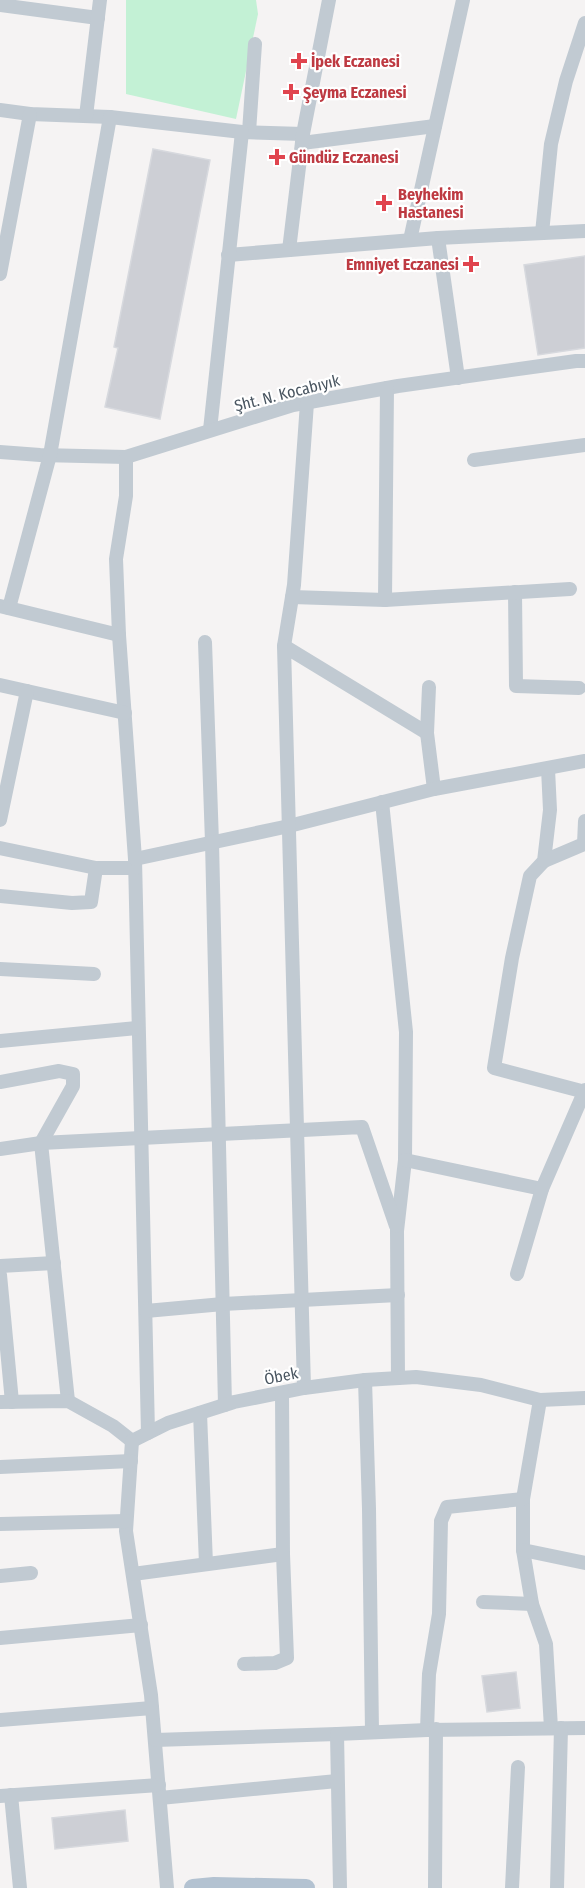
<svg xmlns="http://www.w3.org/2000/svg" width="585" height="1888" viewBox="0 0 585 1888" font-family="'Fira Sans Condensed',sans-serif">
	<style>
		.green { fill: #c3f1d5 }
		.building { fill: #cdcfd5; stroke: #d7d9de; stroke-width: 1.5 }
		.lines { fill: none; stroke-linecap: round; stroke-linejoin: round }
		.minor { stroke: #c1cad2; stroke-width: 14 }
		.major { stroke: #b3c2d1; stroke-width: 18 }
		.health-dot { fill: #e0444e; stroke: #fff; stroke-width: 2 }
		.labels { text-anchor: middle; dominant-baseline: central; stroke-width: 4.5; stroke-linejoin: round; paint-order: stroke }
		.health-label { font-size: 16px; font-weight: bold; fill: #be3a42; stroke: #fff; text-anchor: start }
		.street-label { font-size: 16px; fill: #4a5661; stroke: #fff }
	</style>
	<rect width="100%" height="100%" fill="#f5f3f3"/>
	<!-- green -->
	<path class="green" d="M126,0H256L258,14L236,119L126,94Z"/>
	<!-- building -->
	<g class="building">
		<path d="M153,149L210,160L160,419L105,407L118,348L114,347Z"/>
		<path d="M585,256V348L538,355L524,265Z"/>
		<path d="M516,1672L520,1708L487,1712L482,1676Z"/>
		<path d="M125,1810L128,1841L55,1849L52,1818Z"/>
	</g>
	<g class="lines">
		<!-- minor -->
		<g class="minor">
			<path d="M0,5L98,18"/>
			<path d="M0,110L30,114L110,117L242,132L303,134"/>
			<path d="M86,116L100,0"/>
			<path d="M249,132L255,44"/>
			<path d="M302,143L435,126"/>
			<path d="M542,233L551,144L566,81L585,23"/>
			<path d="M438,238L458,378"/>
			<path d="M410,240L463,0"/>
			<path d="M289,250L303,134L329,0"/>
			<path d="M228,255L438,238L585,231"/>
			<path d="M0,274L30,114"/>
			<path d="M210,430L242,132"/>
			<path d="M0,452L40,455L126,457L293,405L398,386L576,361H585"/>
			<path d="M126,457V496L116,559L119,635L135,859L148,1433"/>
			<path d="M474,460L585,445"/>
			<path d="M515,592L516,686L579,688"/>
			<path d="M292,597L385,600L570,589"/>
			<path d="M385,600L387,388"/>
			<path d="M0,606L119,635"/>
			<path d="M9,608L50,455L110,117"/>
			<path d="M205,642L212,842L225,1405"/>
			<path d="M284,646L294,585L307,403"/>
			<path d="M0,685L125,713"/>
			<path d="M429,687L427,733L434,789"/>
			<path d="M548,769L550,810L544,861L530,876L512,958L494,1068L585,1092"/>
			<path d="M382,802L406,1032L405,1160L397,1231L398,1378"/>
			<path d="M0,820L27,691"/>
			<path d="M0,848L96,868H135"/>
			<path d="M135,859L289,826L434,789L585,761"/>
			<path d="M544,861L584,844L585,821"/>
			<path d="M0,896L72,903L91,902L96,868"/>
			<path d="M0,969L94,974"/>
			<path d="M0,1041L137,1028"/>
			<path d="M0,1082L59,1071L73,1074V1086L41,1143L68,1401"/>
			<path d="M0,1149L41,1143L362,1127L396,1226"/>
			<path d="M405,1160L542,1189"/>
			<path d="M0,1266L54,1263"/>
			<path d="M517,1274L542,1189L585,1090"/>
			<path d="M0,1275L12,1402"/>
			<path d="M146,1311L223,1304L398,1295"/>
			<path d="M365,1380L369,1509L372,1732"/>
			<path d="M304,1388L284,646L427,733"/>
			<path d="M540,1400L523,1499V1550L532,1604L546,1644L551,1728"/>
			<path d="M0,1402L68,1401L113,1426L132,1441"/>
			<path d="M200,1413L206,1564"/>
			<path d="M132,1441L168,1423L234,1402L304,1388L365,1380L416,1377L481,1385L540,1400L585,1398"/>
			<path d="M132,1441L126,1531L151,1695L167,1888"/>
			<path d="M0,1467L131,1461"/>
			<path d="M0,1524L126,1521"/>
			<path d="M523,1550L585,1563"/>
			<path d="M133,1574L283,1554"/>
			<path d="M0,1576L31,1573"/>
			<path d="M483,1602L532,1604"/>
			<path d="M0,1638L141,1625"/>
			<path d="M244,1664L275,1663L287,1658L283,1554L282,1393"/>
			<path d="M0,1720L152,1708"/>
			<path d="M427,1730L429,1674L439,1614L441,1521L447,1507L523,1499"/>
			<path d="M155,1740L337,1734"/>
			<path d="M11,1795L20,1888"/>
			<path d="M0,1796L159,1785"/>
			<path d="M160,1798L337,1781"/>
			<path d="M340,1888L337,1734L427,1730L585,1728"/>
			<path d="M435,1888L436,1729"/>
			<path d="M512,1888L518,1767"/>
			<path d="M557,1888L561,1728"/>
		</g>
		<!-- major -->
		<path class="major" d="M193,1888L214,1886L306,1888"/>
	</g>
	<!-- markers -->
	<g class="health-dot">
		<path d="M296 52h6v6h6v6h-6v6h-6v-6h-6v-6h6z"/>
		<path d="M288 83h6v6h6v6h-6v6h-6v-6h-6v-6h6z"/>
		<path d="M274 148h6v6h6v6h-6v6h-6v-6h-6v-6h6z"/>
		<path d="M381 194h6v6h6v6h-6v6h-6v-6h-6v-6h6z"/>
		<path d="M468 255h6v6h6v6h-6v6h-6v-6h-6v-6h6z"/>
	</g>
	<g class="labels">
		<!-- health labels -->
		<g class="health-label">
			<text x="311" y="61">İpek Eczanesi</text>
			<text x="303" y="92">Şeyma Eczanesi</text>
			<text x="289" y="157">Gündüz Eczanesi</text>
			<text x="398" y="194">Beyhekim<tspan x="398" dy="18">Hastanesi</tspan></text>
			<text x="459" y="264" text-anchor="end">Emniyet Eczanesi</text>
		</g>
		<!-- street labels -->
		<g class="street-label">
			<text transform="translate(287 393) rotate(-14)">Şht. N. Kocabıyık</text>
			<text transform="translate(281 1376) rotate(-11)">Öbek</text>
		</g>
	</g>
</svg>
